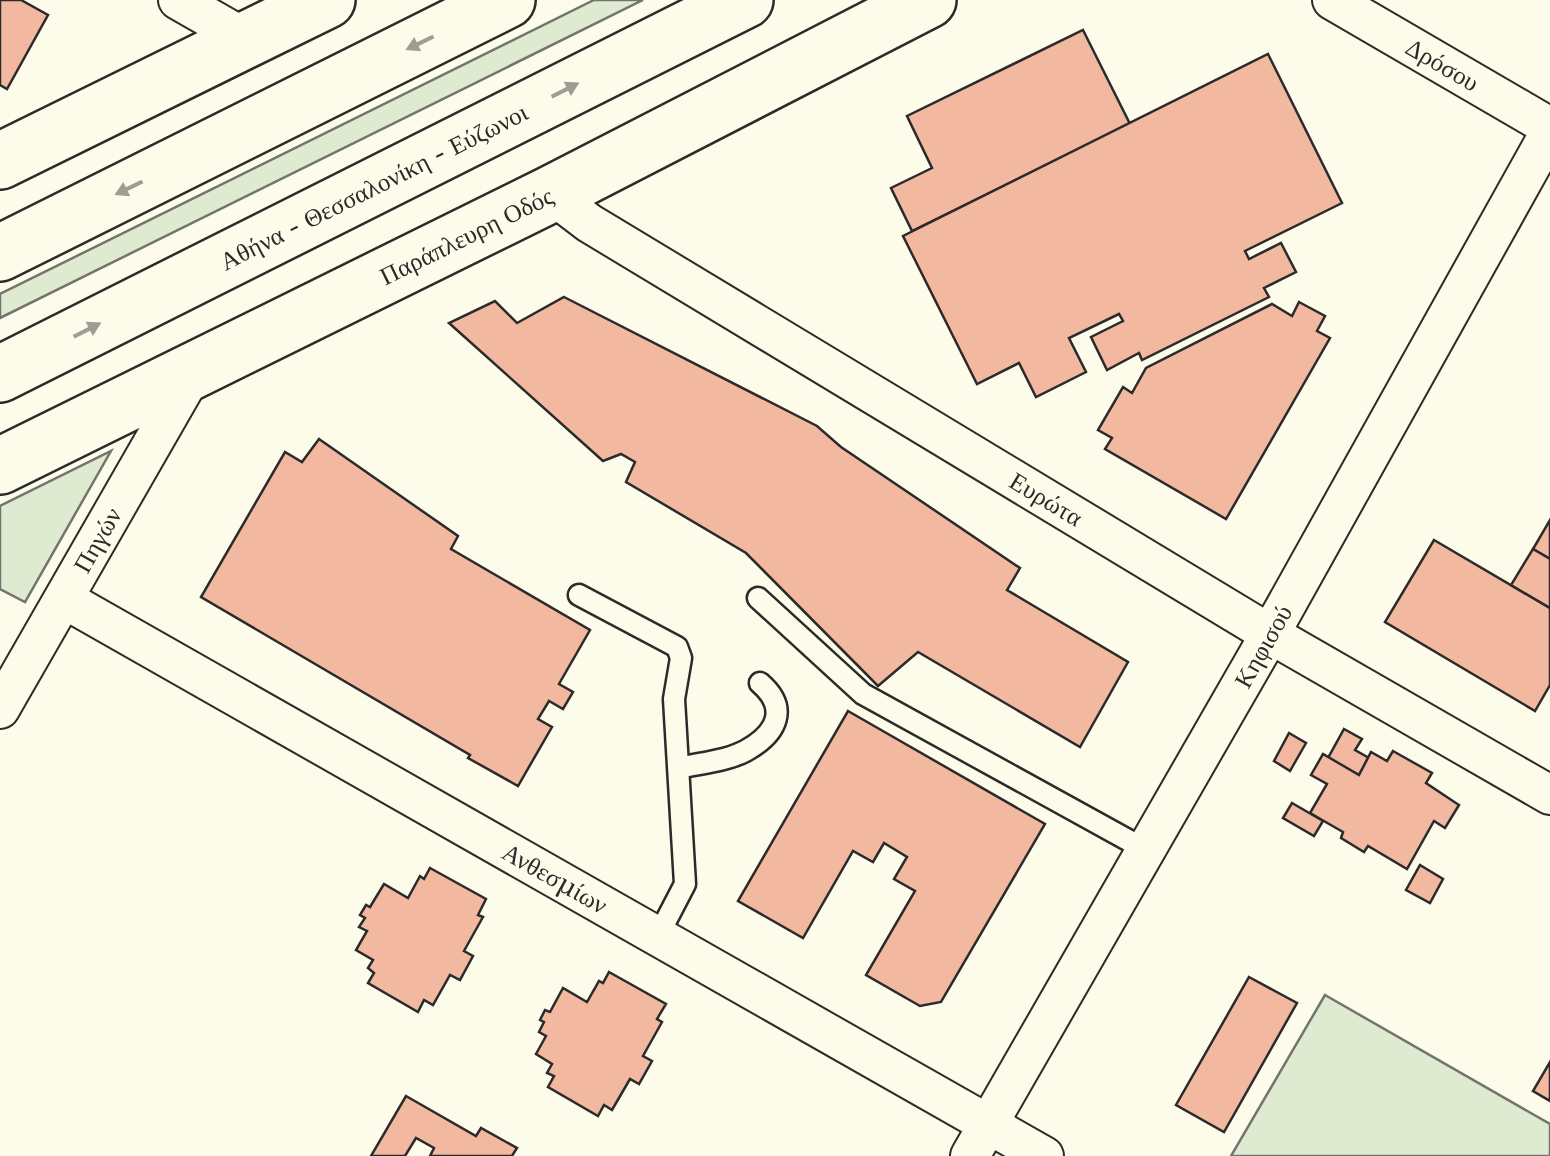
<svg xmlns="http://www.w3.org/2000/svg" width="1550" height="1156" viewBox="0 0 1550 1156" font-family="'Libre Baskerville',serif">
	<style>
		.green { fill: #deebd1; stroke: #74746e; stroke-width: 2.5 }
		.building { fill: #f2b8a0; stroke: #2b2b2b; stroke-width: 2.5 }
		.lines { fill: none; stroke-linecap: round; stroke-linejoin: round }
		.lane-casing { stroke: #2b2b2b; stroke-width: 25 }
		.street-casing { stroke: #2b2b2b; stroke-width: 42 }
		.secondary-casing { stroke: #2b2b2b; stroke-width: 60 }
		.highway-casing { stroke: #2b2b2b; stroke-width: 60 }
		.lane { stroke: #fdfbea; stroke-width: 20 }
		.street { stroke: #fdfbea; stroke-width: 38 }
		.secondary { stroke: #fdfbea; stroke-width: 55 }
		.highway { stroke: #fdfbea; stroke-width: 55 }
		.oneway { fill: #9e9d94 }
		.labels { text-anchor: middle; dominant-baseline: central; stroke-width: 8; stroke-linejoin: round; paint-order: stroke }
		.street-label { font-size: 25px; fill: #2b2b2b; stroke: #fdfbea }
	</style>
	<rect width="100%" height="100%" fill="#fdfbea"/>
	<!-- green -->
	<g class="green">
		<path d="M594,0H643L0,318V294Z"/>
		<path d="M111,451L25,602L0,589V506Z"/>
		<path d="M1325,995L1550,1124V1156H1231Z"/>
	</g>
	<!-- building -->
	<g class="building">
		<path d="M0,0H21L48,15L7,89L0,85Z"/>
		<path d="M1083,30L1130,124L912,231L891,188L932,168L907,116Z"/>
		<path d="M1268,54L1342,203L1245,251L1249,259L1281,243L1296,272L1264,288L1269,297L1142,360L1139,353L1107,370L1091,337L1123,321L1119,314L1069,338L1086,372L1036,397L1019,363L977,384L903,236Z"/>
		<path d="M564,297L817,426L841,447L1020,568L1007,590L1128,662L1080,747L918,652L878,686L746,553L626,482L635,462L621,454L603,461L449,323L495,301L517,323Z"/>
		<path d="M1299,302L1325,316L1317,331L1330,338L1226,519L1105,449L1112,438L1098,430L1123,387L1132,393L1146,368L1272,304L1292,316Z"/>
		<path d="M319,439L458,536L451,549L590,630L559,684L573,692L563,709L549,701L538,719L552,727L518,786L468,758L470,755L201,597L285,452L302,462Z"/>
		<path d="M1550,520V559L1533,549Z"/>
		<path d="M1434,540L1550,608V685L1535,711L1385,622Z"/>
		<path d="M1533,549L1550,559V608L1511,585Z"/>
		<path d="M848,711L1045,824L941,1002L920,1006L866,975L915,891L894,879L907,857L884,843L873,862L853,851L803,938L738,901Z"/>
		<path d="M1344,729L1362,739L1355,750L1369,758L1359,775L1328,758Z"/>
		<path d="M1289,733L1306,743L1290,771L1274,761Z"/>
		<path d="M1393,751L1432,773L1426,783L1459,805L1445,828L1434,821L1407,869L1368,846L1364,852L1341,838L1343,832L1310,813L1327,784L1311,775L1323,754L1359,775L1371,752L1387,761Z"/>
		<path d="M1292,803L1323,821L1314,836L1283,818Z"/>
		<path d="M1420,865L1443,879L1430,903L1406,890Z"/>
		<path d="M430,868L486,899L478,915L483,917L464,951L473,956L460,980L450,975L433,1005L424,1000L418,1012L368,983L374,973L368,968L373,960L356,950L367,931L359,927L365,918L360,915L366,905L370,907L384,884L408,898L420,876L424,879Z"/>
		<path d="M609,972L666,1004L657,1019L662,1022L643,1056L652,1061L639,1084L630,1079L612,1110L604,1105L598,1116L548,1087L554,1076L547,1073L552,1064L536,1054L546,1036L539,1032L544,1022L540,1020L545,1010L550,1012L563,988L587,1002L599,981L603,983Z"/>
		<path d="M1249,977L1297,1003L1224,1132L1176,1105Z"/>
		<path d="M1550,1062V1101L1533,1091Z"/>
		<path d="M406,1096L476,1136L481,1128L517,1148L512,1156H430L434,1148L416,1138L405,1156H371Z"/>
	</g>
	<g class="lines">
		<!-- lane casing -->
		<g class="lane-casing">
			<g id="lane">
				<path d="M579,595L677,647L681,658L674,699L685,884L658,936"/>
				<path d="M758,598L863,694L1146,850"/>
				<path d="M679,768C700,763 728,761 747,750C777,733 789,708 760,683"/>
			</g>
		</g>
		<!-- street casing -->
		<g class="street-casing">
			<g id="street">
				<path d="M178,0L248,40"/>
				<path id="s1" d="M1332,0L1550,127"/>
				<path id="s2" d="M551,194L589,223L1270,634L1550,795"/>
				<path id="s3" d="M64,599L1044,1156"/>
				<path id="s4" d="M0,709L194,371"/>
				<path id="s5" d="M970,1156L1270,634L1550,132"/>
			</g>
		</g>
		<!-- secondary casing -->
		<g class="secondary-casing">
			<g id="secondary">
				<path d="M0,161L327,0"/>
				<path id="s6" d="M0,466L551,194L928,0"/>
			</g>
		</g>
		<!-- highway casing -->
		<g class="highway-casing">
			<g id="highway">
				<path d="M0,253L507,0"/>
				<path id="s7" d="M0,374L745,0"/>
			</g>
		</g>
		<!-- lane -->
		<use href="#lane" class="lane"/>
		<!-- street -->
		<use href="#street" class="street"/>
		<!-- secondary -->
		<use href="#secondary" class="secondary"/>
		<!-- highway -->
		<use href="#highway" class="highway"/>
	</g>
	<!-- one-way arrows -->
	<defs><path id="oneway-solid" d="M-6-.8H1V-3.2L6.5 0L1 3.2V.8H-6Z" transform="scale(2.5)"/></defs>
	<g class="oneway">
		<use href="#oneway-solid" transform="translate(420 43) rotate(154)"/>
		<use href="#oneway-solid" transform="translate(565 90) rotate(-27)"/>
		<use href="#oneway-solid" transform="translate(129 188) rotate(154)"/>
		<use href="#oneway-solid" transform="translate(87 330) rotate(-27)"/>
	</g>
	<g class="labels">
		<!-- street labels -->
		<g class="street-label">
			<text stroke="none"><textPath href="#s1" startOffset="128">Δρόσου</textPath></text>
			<text stroke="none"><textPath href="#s7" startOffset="418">Αθήνα - Θεσσαλονίκη - Εύζωνοι</textPath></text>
			<text stroke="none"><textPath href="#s6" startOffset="520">Παράπλευρη Οδός</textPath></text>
			<text stroke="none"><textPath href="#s2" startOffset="582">Ευρώτα</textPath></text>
			<text stroke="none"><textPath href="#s4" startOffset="195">Πηγών</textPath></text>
			<text stroke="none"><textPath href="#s5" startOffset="588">Κηφισού</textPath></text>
			<text stroke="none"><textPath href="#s3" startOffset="565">Ανθεσμίων</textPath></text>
		</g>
	</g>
</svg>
